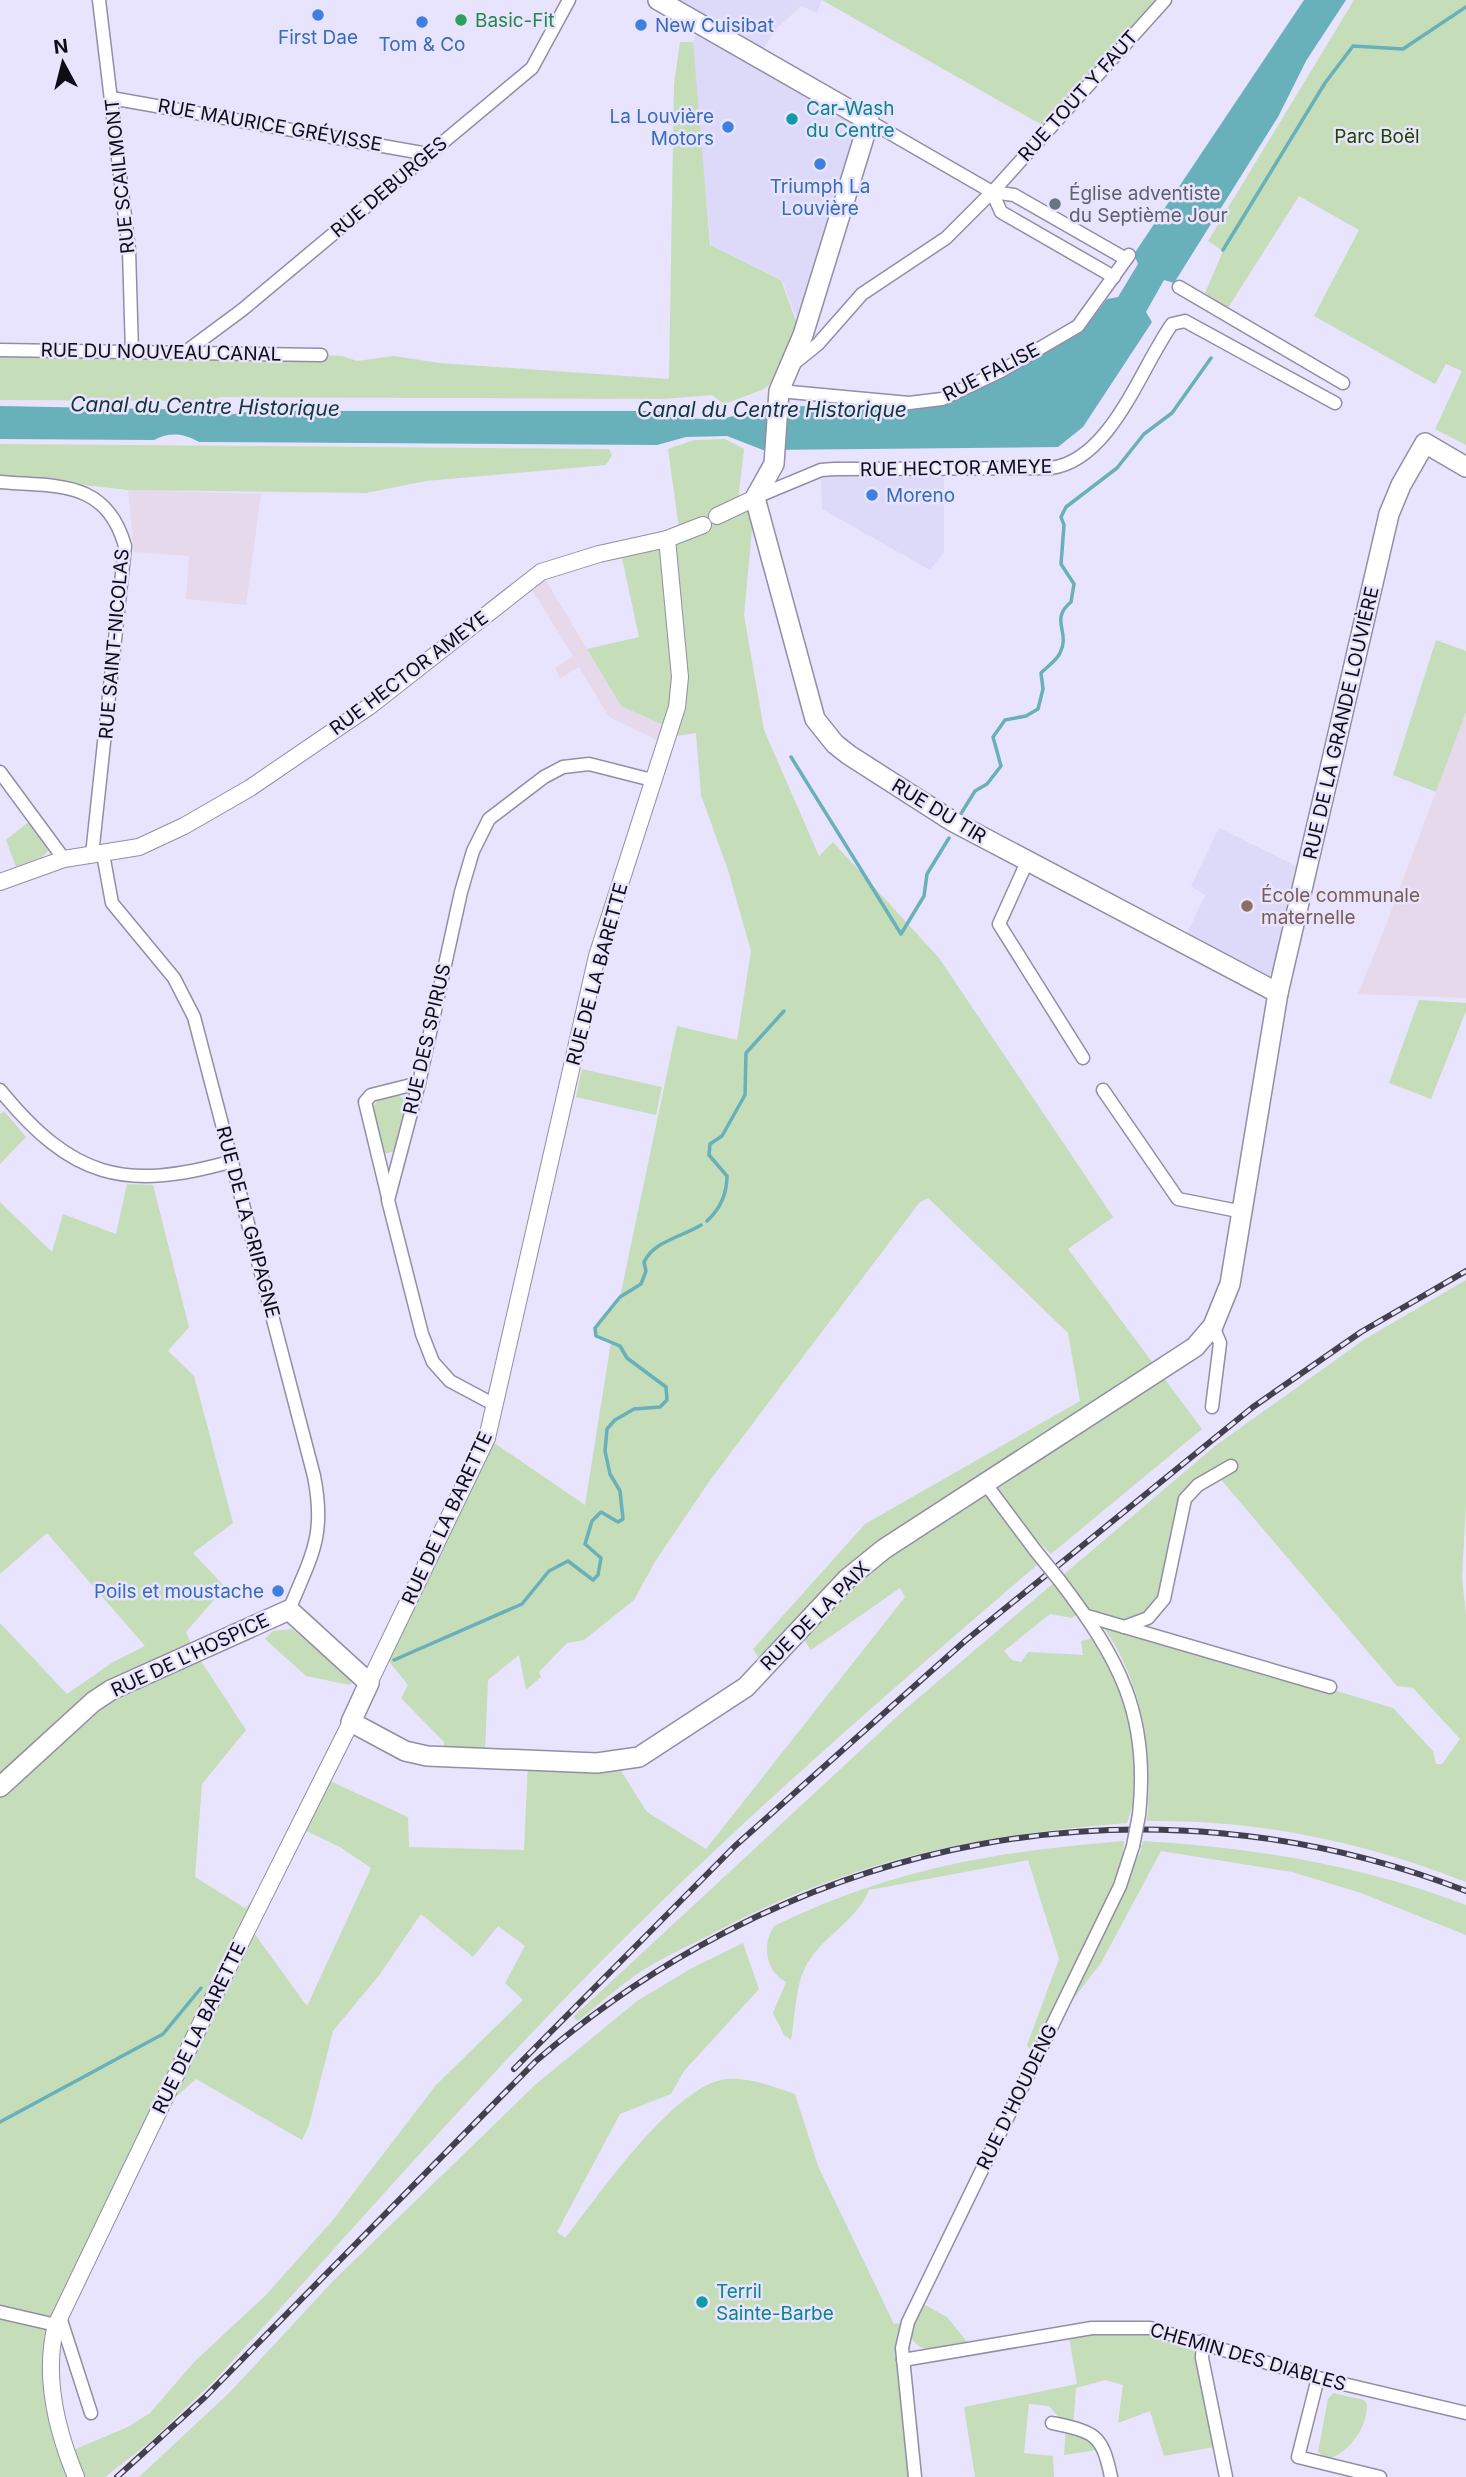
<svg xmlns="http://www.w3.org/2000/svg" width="1466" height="2477" viewBox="0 0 1466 2477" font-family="Inter,sans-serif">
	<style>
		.built { fill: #ddd9f9 }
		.industrial { fill: #e6d9ec }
		.green { fill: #c5ddb9; fill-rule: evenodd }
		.water { fill: #68b1ba }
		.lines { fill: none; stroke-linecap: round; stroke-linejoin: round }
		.stream { stroke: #68b1ba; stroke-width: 3.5 }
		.street-casing { stroke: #918ea5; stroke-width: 15 }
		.secondary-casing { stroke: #918ea5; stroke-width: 18 }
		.primary-casing { stroke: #918ea5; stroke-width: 22 }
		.street { stroke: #fff; stroke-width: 12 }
		.secondary { stroke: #fff; stroke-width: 16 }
		.primary { stroke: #fff; stroke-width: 19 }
		.rail-casing { stroke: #42404c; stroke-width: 6 }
		.rail { stroke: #e8e4fd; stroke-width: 3.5; stroke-dasharray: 10; stroke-linecap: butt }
		.street-bridge-casing { stroke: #918ea5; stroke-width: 15; stroke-linecap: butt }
		.street-bridge { stroke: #fff; stroke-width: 12 }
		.shop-dot { fill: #3f7fe0; stroke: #e8e4fd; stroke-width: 2.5 }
		.leisure-dot { fill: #2e9e5b; stroke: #e8e4fd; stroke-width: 2.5 }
		.culture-dot { fill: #0f9aa8; stroke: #e8e4fd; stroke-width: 2.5 }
		.worship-dot { fill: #6b7280; stroke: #e8e4fd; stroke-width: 2.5 }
		.education-dot { fill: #8d6e63; stroke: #e8e4fd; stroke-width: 2.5 }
		.labels { text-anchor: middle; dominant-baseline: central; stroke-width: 5; stroke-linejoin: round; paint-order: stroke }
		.leisure-label { font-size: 19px; fill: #27864d; stroke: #e8e4fd; text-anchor: start }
		.shop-label { font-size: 19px; fill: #366cbe; stroke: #e8e4fd }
		.street-label { font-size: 19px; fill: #0e0d15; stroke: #e8e4fd }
		.culture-label { font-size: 19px; fill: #0d838f; stroke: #e8e4fd; text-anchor: start }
		.park-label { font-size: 19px; fill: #1e4600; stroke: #e8e4fd }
		.worship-label { font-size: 19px; fill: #5b616d; stroke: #e8e4fd; text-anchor: start }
		.education-label { font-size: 19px; fill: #785e54; stroke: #e8e4fd; text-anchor: start }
		.water-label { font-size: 21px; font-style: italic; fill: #12363b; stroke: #e8e4fd }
	</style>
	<rect width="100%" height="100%" fill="#e8e4fd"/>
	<!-- built -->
	<g class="built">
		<path d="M658,0H822L817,13L801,6L775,30L758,57L869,121L803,335L782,280L711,245L693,69V42L700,24Z"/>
		<path d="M944,470V552L930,570L822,509L821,471Z"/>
		<path d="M1219,828L1302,869L1279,970L1274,966L1269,977L1187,934L1205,895L1191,886Z"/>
	</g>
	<!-- industrial -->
	<g class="industrial">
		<path d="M128,490L261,494L246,605L186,599L189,556L134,552Z"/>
		<path d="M541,572L621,706L670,728L665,744L609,717L579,667L560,678L555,668L573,656L527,582Z"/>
		<path d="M1466,712V998L1358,994L1384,930Z"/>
	</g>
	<!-- green -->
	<g class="green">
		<path d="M822,0H1165L1049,129Z"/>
		<path d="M1354,0H1466V445L1435,429L1462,371L1446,364L1435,384L1314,316L1359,230L1299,196L1228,308L1205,293L1223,251L1208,241Z"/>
		<path d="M680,42H693L710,245L781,280L801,335L771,383L762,390L724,404L712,395L662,399L220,397L207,401L0,400V350L306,354L342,356L357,361L394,356L439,363L669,379L674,84Z"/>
		<path d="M725,439L744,449L738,500L755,498L744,615L764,730L819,856L833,842L939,958L1113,1217L1068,1249L1202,1429L1051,1554L1000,1504L1037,1565C909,1675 781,1785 660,1903C504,2054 362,2220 215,2380L150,2442L105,2477H0V1623L67,1694L113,1662L145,1646L47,1533L0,1574V1202L52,1252L63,1214L116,1234L127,1184L153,1185L189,1327L168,1351L194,1376L233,1523L193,1553L225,1587L186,1632L195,1652L246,1730L202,1784L195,1877L245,1908L271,1882L249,1926L307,2006L371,1868L340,1847L298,1827L330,1781L408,1817L409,1847L524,1850L528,1760L616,1763L647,1812L706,1849L905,1597L900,1588L811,1650L798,1631L764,1667L753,1649L865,1524L1080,1401L1068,1333L928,1198L919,1203L711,1479L656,1560L634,1600L584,1640L567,1643L539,1672L541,1677L526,1690L519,1655L488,1680L485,1751L443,1749L444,1742L401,1698L408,1685L383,1654L487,1438L585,1505L611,1342L596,1336L595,1328L620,1297L677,1026L737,1040L751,951L728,870L701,795L696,733L675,736L670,728L621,706L587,649L639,637L620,549L680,535L668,449L694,440ZM421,1914L473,1957L498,1926L525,1946L505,1983L523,2000L436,2085L332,2221L265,2296L194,2362L150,2413L128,2427L66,2453L52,2343L158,2113L196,2079L302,2140L309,2125L333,2031L380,1974Z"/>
		<path d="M0,444L609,449L612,455L606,465L426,481L366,493L128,490L76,484L72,489L0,482Z"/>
		<path d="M1436,640L1466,651V712L1436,792L1393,775Z"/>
		<path d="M30,821L48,851L42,857L16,867L6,840Z"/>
		<path d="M1419,1000L1466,1003V1011L1431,1099L1389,1083Z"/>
		<path d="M582,1069L662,1087L656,1115L576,1097Z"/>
		<path d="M397,1094L406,1101V1107L396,1151L383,1154L370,1111L378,1100Z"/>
		<path d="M4,1111L26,1137L0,1164V1114Z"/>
		<path d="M1466,1280V1504L1462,1577L1466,1616V1882C1364,1842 1256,1819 1147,1821C1153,1753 1143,1685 1105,1629L1148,1634L1393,1708L1433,1751L1436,1764H1442L1460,1739L1413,1688L1397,1686L1217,1475L1191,1491L1164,1599L1132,1625L1083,1611L1072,1618L1050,1614L1004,1651L1012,1660L1021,1662L1028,1652L1083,1655L1081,1641L1100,1636L1119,1670L1143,1774L1127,1823C971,1835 845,1862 706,1937C686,1947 664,1957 645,1969C621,1984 600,2004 578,2021L573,2017L903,1711L1215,1446L1365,1339Z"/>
		<path d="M292,1629L353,1680L350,1685L306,1676L265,1639L273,1631Z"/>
		<path d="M1124,1841L1121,1884L1140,1853L1143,1841C1255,1848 1361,1865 1466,1905V1935L1361,1893L1292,1872L1161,1851L1101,1963L1050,2029L1035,2058L1027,2045L1059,1959L1028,1860L869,1890C857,1922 818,1938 804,1970C795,1990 795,2018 791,2040L784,2035L773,2013L786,1982C765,1971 762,1944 774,1926C895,1868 993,1852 1124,1841Z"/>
		<path d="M743,1943L759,1989L684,2071L671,2094L620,2114L557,2232L565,2238C598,2197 674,2084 727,2079C750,2077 773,2087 795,2094L818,2166L894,2324L908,2322L918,2301L947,2317L968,2343C950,2348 923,2359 911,2337L910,2324L904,2338L915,2477H139L230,2392L334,2280L535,2085L637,2001L692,1968Z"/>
		<path d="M1124,2326L1203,2341L1220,2446L1164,2456L1150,2411L1118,2423L1123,2385L1105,2380L1076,2388L1073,2427L1104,2449L1064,2455L1066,2426L1049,2406L1029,2404L1024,2453L1053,2456L1054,2477H975L964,2407L1077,2384L1068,2332Z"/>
		<path d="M1333,2393L1364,2400L1367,2404C1368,2425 1350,2453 1328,2459L1318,2452L1328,2399Z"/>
	</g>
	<!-- water -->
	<path class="water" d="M1304,0H1346L1306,61L1278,117L1174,283L1164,280L1146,312L1152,322L1083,427L1058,447L763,450L727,436L686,437L657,445L199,442C183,433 170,432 154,440L0,439V406L205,410L227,415L254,411H659C678,418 704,421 725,418C741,415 756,408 773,406L925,407L954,400L1085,328L1107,299L1118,297L1138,264L1134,254Z"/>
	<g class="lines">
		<!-- stream -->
		<g class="stream">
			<path d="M1223,250L1325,83L1353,46L1403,49L1466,7"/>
			<path d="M791,757L901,934L924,896L927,874L949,838"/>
			<path d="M962,812L975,791L987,784L1001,766L993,737L1005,720L1026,716L1038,709L1043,689L1041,673C1047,667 1057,660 1060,653C1071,632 1049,620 1071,602L1074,584L1061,564L1064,525L1061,517L1066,507L1117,468L1144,434L1172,413L1211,358"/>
			<path d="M707,1221C720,1209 727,1193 727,1176L709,1155L710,1144L722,1136L745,1095L746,1053L784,1011"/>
			<path d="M394,1660L522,1604L549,1571L568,1561L593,1580L598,1575L601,1558L585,1544L592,1521L601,1512L618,1522L623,1519L620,1491L610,1474L605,1451L607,1429L615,1420L634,1409L660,1407L667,1400L666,1387L627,1358L620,1346L596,1336L595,1328L620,1297L641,1284L646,1271L644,1262C654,1241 682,1237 701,1225"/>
			<path d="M0,2122L163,2034L201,1988"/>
		</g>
		<!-- street casing -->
		<g class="street-casing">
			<g id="street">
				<path d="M99,0L129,250L132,352"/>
				<path d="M111,98L428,154"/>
				<path d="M869,121L992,192L1014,195L1126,259"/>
				<path d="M992,192L1001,212L1114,277"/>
				<path d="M1179,287L1343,383"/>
				<path d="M0,350L321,355"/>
				<path d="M184,353L242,310L532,68L569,0"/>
				<path d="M792,365L818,344L862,294L946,238L997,187L1165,0"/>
				<path d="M779,391L909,403L942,399L1001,371L1078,326L1129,255"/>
				<path d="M0,482C57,487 106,479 125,546L92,855"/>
				<path d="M756,497L821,470L834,469L1051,468C1111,460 1140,369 1172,324L1185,321L1335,403"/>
				<path d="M0,772L64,859"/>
				<path d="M103,854L112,903L174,978L194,1017L314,1476C326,1537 311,1556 289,1610"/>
				<path d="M1027,862L999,924L1083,1058"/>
				<path d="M0,1090C72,1178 124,1192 233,1161"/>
				<path d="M1103,1090L1178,1199L1243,1212"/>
				<path d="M388,1197L365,1102L371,1095L419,1083"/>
				<path d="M495,1405L450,1381L433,1362L422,1334L388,1200L419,1083L461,892L473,851L489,819L544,777L563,767L589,764L652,780"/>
				<path d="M1212,1407L1220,1343L1213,1326"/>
				<path d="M985,1483L1035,1550"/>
				<path d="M1060,1581C1119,1659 1150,1714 1139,1815"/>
				<path d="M1087,1616L1330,1687"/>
				<path d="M1124,1627L1148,1618L1164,1599L1185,1499L1198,1485L1231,1466"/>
				<path d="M0,2312L56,2325"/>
				<path d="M60,2317L91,2413"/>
				<path d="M1203,2341L1202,2358L1226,2477"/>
				<path d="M903,2360L1092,2328H1150L1318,2378L1466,2413"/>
				<path d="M1318,2378L1298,2457L1380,2477"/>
				<path d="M1052,2423C1094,2432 1102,2433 1111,2477"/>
				<path d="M915,2477L902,2348L908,2322L1120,1886L1133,1846"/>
			</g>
		</g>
		<!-- secondary casing -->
		<g class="secondary-casing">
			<g id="secondary">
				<path d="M717,516L755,498"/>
				<path d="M0,882L64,859L139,847L184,826L250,788L370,706L541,572L599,554L667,539L703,525"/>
				<path d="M369,1683L487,1438L597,956L677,707L680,677L667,539"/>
				<path d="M76,2477C56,2429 43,2376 56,2325L213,1998L351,1722"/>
			</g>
		</g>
		<!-- primary casing -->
		<g class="primary-casing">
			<g id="primary">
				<path d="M658,0L869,121L803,335L779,391L774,464L755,498L815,719L835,744L849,755L952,821L1278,993"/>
				<path d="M0,1787L93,1702L111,1690L289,1610L369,1683L351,1722L405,1751L427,1756L597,1763L639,1757L746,1687L847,1579L884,1549L1195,1347L1213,1326L1230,1284L1278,993L1389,514L1401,485L1425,443L1466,467"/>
			</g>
		</g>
		<!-- street -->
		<use href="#street" class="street"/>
		<!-- secondary -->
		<use href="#secondary" class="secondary"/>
		<!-- primary -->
		<use href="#primary" class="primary"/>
		<!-- rail casing -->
		<g class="rail-casing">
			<g id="rail">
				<path d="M514,2069L735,1846L965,1641L1253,1407L1361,1332L1466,1271"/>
				<path d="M117,2477L205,2397L536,2061C796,1836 1143,1766 1466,1891"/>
			</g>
		</g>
		<!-- rail -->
		<use href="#rail" class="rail"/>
		<!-- street-bridge casing -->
		<g class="street-bridge-casing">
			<g id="street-bridge">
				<path d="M1035,1550L1060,1581"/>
				<path d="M1133,1846L1139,1815"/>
			</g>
		</g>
		<!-- street-bridge -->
		<use href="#street-bridge" class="street-bridge"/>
	</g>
	<!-- markers -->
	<g class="shop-dot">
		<circle cx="318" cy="15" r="7"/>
		<circle cx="422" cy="22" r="7"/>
		<circle cx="641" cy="25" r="7"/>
		<circle cx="728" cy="127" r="7"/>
		<circle cx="820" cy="164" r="7"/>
		<circle cx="872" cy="495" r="7"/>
		<circle cx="278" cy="1591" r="7"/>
	</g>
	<circle class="leisure-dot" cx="461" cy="20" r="7"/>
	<g class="culture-dot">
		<circle cx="792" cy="119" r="7"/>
		<circle cx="702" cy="2302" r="7"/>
	</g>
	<circle class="worship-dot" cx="1055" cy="204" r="7"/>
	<circle class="education-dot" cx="1247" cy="906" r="7"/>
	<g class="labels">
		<!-- leisure labels -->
		<g class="leisure-label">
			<text x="475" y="20">Basic-Fit</text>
		</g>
		<!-- shop labels -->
		<g class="shop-label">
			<text x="655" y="25" text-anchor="start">New Cuisibat</text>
			<text x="318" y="37">First Dae</text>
			<text x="422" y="44">Tom &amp; Co</text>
			<text x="714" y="116" text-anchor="end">La Louvière<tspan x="714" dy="22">Motors</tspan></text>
			<text x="820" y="186">Triumph La<tspan x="820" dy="22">Louvière</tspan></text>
			<text x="886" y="495" text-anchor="start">Moreno</text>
			<text x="264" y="1591" text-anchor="end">Poils et moustache</text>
		</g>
		<!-- street labels -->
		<g class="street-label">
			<text transform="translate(1078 96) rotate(-48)">RUE TOUT Y FAUT</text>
			<text transform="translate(270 125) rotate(10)">RUE MAURICE GRÉVISSE</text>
			<text transform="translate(120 176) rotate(-96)">RUE SCAILMONT</text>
			<text transform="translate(389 187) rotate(-40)">RUE DEBURGES</text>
			<text transform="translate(161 352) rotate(1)">RUE DU NOUVEAU CANAL</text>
			<text transform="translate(991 372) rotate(-27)">RUE FALISE</text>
			<text transform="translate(956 468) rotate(-1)">RUE HECTOR AMEYE</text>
			<text transform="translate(114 644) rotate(-85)">RUE SAINT-NICOLAS</text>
			<text transform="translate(409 673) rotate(-37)">RUE HECTOR AMEYE</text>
			<text transform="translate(1341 723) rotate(-77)">RUE DE LA GRANDE LOUVIÈRE</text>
			<text transform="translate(939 811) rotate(31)">RUE DU TIR</text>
			<text transform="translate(597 974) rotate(-75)">RUE DE LA BARETTE</text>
			<text transform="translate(427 1039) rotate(-77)">RUE DES SPIRUS</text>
			<text transform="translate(248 1222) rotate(75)">RUE DE LA GRIPAGNE</text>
			<text transform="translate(447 1518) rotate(-65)">RUE DE LA BARETTE</text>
			<text transform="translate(815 1616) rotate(-45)">RUE DE LA PAIX</text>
			<text transform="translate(190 1655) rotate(-25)">RUE DE L'HOSPICE</text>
			<text transform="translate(199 2028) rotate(-64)">RUE DE LA BARETTE</text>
			<text transform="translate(1017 2097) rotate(-64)">RUE D'HOUDENG</text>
			<text transform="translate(1248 2357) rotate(16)">CHEMIN DES DIABLES</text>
		</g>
		<!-- culture labels -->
		<g class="culture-label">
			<text x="806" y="108">Car-Wash<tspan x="806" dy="22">du Centre</tspan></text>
			<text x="716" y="2291">Terril<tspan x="716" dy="22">Sainte-Barbe</tspan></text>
		</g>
		<!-- park labels -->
		<g class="park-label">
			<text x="1377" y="136">Parc Boël</text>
		</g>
		<!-- worship labels -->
		<g class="worship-label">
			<text x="1069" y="193">Église adventiste<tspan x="1069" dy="22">du Septième Jour</tspan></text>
		</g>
		<!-- education labels -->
		<g class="education-label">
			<text x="1261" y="895">École communale<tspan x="1261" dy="22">maternelle</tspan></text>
		</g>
		<!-- water labels -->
		<g class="water-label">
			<text transform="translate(205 406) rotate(1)">Canal du Centre Historique</text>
			<text x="772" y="409">Canal du Centre Historique</text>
		</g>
	</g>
	<!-- north arrow -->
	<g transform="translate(63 63) rotate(353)" stroke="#e8e4fd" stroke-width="5" paint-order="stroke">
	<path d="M0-5L12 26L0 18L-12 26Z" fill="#0e0d15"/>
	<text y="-10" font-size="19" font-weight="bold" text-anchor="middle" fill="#0e0d15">N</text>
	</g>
</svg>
